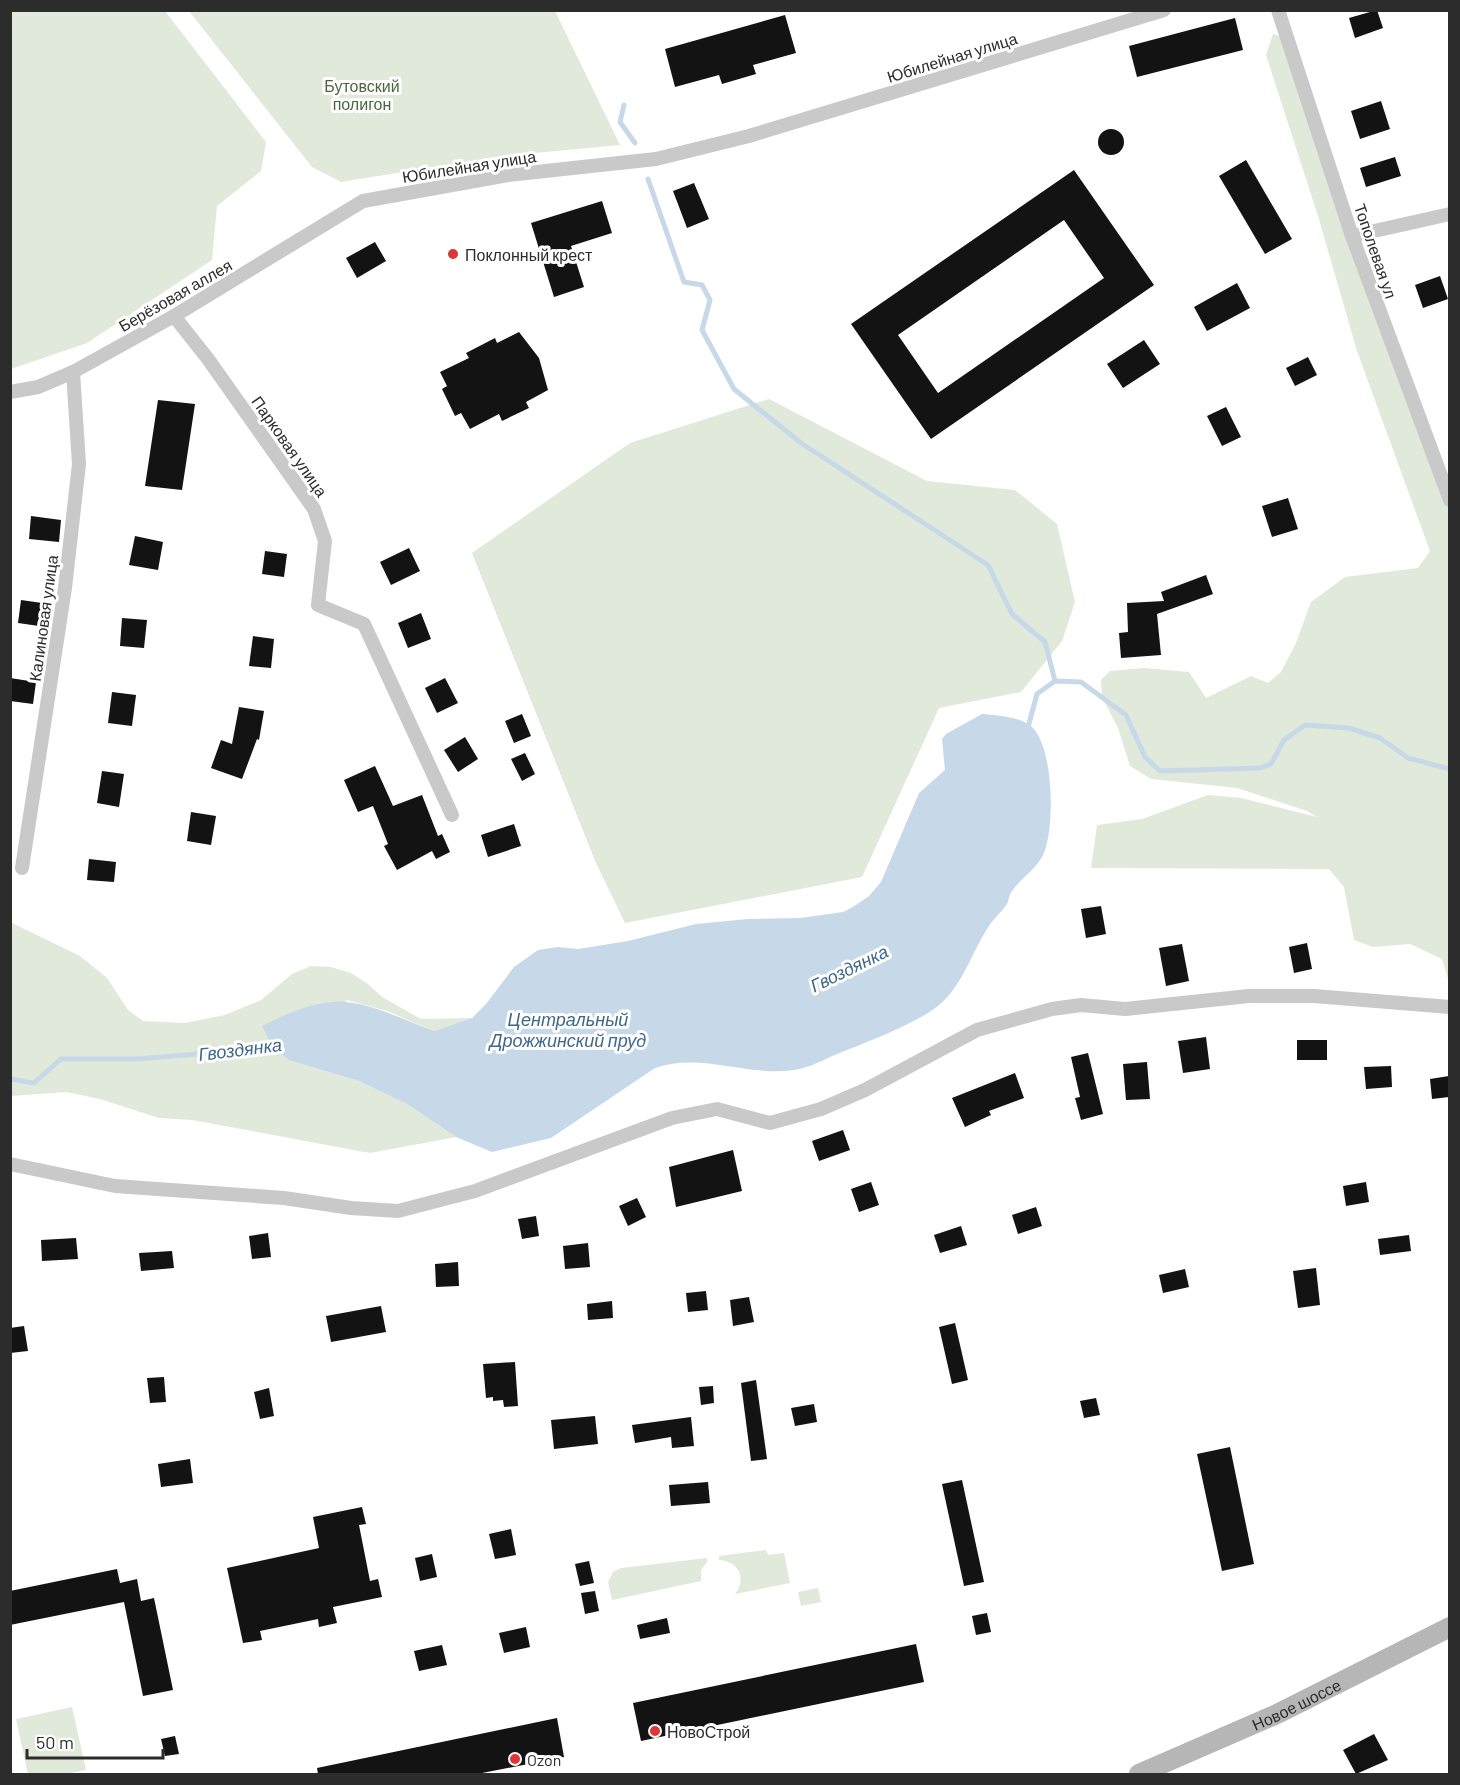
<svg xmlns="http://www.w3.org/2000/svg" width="1460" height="1785" viewBox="0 0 1460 1785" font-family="Barlow,sans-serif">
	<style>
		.green { fill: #e1e9da }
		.water { fill: #c7d9e9 }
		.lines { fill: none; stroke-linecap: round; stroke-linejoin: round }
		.stream { stroke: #c7d9e9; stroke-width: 5 }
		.building { fill: #131313; fill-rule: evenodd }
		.street { stroke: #c9c9c9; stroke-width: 14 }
		.secondary { stroke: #b6b6b6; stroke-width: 20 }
		.poi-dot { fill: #dc3638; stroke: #fff; stroke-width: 2 }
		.labels { text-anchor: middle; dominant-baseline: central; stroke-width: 6; stroke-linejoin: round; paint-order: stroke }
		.street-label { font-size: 16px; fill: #2c2c2c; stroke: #fff }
		.park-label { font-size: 16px; fill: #4d653c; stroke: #fff }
		.poi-label { font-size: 16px; fill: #2c2c2c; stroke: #fff; text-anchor: start }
		.water-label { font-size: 18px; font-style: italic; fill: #3f688a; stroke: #fff }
	</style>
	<rect width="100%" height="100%" fill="#fff"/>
	<!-- green -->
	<g class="green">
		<path d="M10,11H165L266,142L261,171L217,206L212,260L87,343L11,369Z"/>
		<path d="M189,11H555L620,145L503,156L341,182L312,167Z"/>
		<path d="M1273,34L1289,39L1449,500V982L1442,959L1410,944L1373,947L1354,940L1344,887L1329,869L1091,868L1097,825L1142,819L1208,795L1241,798L1317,817L1307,811L1237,788L1151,779L1130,766L1118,728L1102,697L1101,680L1110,671L1144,668L1189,672L1206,698L1251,676L1268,683L1281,672L1296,643L1311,602L1345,577L1418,568L1430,551L1357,351L1318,216L1266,55Z"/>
		<path d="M769,399L927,481L1015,490L1057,524L1075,602L1062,641L1021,692L939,708L862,877L625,923L596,863L472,553L630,443Z"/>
		<path d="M10,922L80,956L107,978L128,1010L143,1021L185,1023L225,1015L261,1000L292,974L311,966L331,967L351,973L368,984L382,997L421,1019L472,1018L434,1031L387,1011L347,1000L291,1061L359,1081L407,1104L456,1137L370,1153L192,1120L159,1118L100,1099L66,1092L11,1096Z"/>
		<path d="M766,1550L768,1555L784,1553L790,1583L735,1594C747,1579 739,1561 719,1560V1556Z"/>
		<path d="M707,1558V1562L701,1570V1581L612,1600L608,1582L613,1572L621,1568Z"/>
		<path d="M818,1588L821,1602L801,1606L798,1592Z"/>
		<path d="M72,1707L86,1770L65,1774H28L16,1719Z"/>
	</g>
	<!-- water -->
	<path class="water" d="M982,714C996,715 1020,717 1031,726C1054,746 1055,826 1044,853C1037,869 1021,878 1012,891C1009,895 1009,900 1007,904C1001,913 992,920 987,929C968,959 961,993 928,1013C900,1030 867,1042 837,1054C823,1060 809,1068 794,1070C747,1077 701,1052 655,1068L551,1138L492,1152L456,1137L407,1104L359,1081L291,1061L274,1049L262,1026C340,986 357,1001 434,1031L472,1018L486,1004L514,967L538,950L558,947L578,949L628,941L696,924L748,919L800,918L843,912L853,907L869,896L881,882L919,793L945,770L942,739L946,734Z"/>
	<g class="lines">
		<!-- stream -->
		<g class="stream">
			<path d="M624,105L620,122L635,143"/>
			<path d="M648,179L684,282L702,285L710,300L702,330L734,389L801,443L988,565L1012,614L1045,642L1055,681"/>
			<path d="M1027,731L1037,694L1055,681L1081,682L1126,715L1145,757L1160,771L1260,768L1271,764L1284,740L1305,725L1349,728L1380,738L1408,758L1450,769"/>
			<path d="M10,1079L34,1083L61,1059H137L281,1047"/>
		</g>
	</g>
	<!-- building -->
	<g class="building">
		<path d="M1377,10L1383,28L1355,38L1349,18Z"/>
		<path d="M785,15L796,53L753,65L756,74L722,84L719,75L675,87L665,49Z"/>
		<path d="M1235,18L1243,50L1137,77L1129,46Z"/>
		<path d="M1381,101L1390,129L1360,139L1351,111Z"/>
		<circle cx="1111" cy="142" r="13"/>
		<path d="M1395,157L1401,176L1366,187L1360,168Z"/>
		<path d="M1246,160L1292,239L1265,254L1219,176Z"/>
		<path d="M1074,170L1154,285L931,439L851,324ZM1064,220L1104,278L938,393L898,335Z"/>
		<path d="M694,183L709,219L687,228L673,191Z"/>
		<path d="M602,201L612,233L571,246L584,287L554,297L531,223Z"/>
		<path d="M375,242L386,261L357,278L346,258Z"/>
		<path d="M1440,276L1448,299L1423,308L1415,285Z"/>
		<path d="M1237,283L1250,308L1207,331L1194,307Z"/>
		<path d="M519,332L539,358L548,390L526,402L529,408L502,421L499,414L470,429L461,413L455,416L442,389L447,386L440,372L469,358L466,353L495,338L497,343Z"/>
		<path d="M1144,340L1160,364L1123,388L1107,364Z"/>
		<path d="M1308,357L1317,375L1295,386L1286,368Z"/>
		<path d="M158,400L195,404L182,490L145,486Z"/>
		<path d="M1226,407L1241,437L1222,446L1207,416Z"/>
		<path d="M1288,498L1298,529L1272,537L1262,506Z"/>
		<path d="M31,516L61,520L59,542L29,539Z"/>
		<path d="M135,536L163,542L158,570L129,565Z"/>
		<path d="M409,548L420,571L391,585L380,562Z"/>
		<path d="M265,551L287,554L284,577L262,574Z"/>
		<path d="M1206,575L1213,594L1157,614L1161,655L1121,658L1119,633L1128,632L1127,603L1164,601L1161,592Z"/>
		<path d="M21,600L49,604L46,627L18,623Z"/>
		<path d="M421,613L431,639L408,648L398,623Z"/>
		<path d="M122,618L147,620L144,648L120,646Z"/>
		<path d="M253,636L274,639L271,668L249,666Z"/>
		<path d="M10,678L36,682L33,704L10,701Z"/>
		<path d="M445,678L458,703L437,713L425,688Z"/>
		<path d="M112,692L136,695L132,726L108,723Z"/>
		<path d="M239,707L264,711L259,740L257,739L242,779L211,768L221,740L232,744Z"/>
		<path d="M522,714L531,736L514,743L505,721Z"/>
		<path d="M465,737L478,759L458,772L444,750Z"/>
		<path d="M525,753L535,774L522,781L511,759Z"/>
		<path d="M375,766L393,806L422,795L438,836L442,834L450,852L436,859L432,851L397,870L384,846L388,844L373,806L358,812L344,780Z"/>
		<path d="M102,771L124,774L119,807L97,803Z"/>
		<path d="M191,812L216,816L211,845L187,841Z"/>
		<path d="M514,824L521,846L488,857L481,835Z"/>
		<path d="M89,859L116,862L114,882L87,880Z"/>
		<path d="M1101,906L1106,934L1086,938L1081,909Z"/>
		<path d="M1307,943L1312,969L1294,973L1289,947Z"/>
		<path d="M1182,944L1189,981L1166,986L1159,948Z"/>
		<path d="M1206,1037L1210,1069L1183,1073L1178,1041Z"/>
		<rect x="1297" y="1040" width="30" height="20"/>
		<path d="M1088,1053L1103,1114L1081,1120L1075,1098L1080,1097L1071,1057Z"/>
		<path d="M1147,1062L1150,1099L1126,1100L1123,1064Z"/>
		<path d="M1391,1066L1392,1087L1366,1089L1364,1067Z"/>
		<path d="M1015,1073L1024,1098L989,1111L991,1115L965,1127L952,1098Z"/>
		<path d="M1449,1076V1097L1432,1099L1430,1079Z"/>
		<path d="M843,1130L850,1150L819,1161L812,1141Z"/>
		<path d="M733,1150L742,1191L676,1207L669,1167Z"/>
		<path d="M871,1182L879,1205L859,1212L851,1189Z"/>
		<path d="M1366,1182L1369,1202L1346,1206L1343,1186Z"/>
		<path d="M637,1198L646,1217L628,1226L619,1206Z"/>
		<path d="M1036,1207L1042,1226L1018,1234L1012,1215Z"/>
		<path d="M536,1216L539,1236L522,1239L518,1219Z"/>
		<path d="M961,1226L967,1245L940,1253L934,1235Z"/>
		<path d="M268,1233L271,1257L252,1259L249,1236Z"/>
		<path d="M1409,1235L1411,1251L1380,1255L1378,1239Z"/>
		<path d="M76,1238L78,1259L42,1261L41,1240Z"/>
		<path d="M588,1243L590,1267L565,1269L563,1246Z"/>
		<path d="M172,1251L174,1268L141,1271L139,1253Z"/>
		<path d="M458,1262L459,1286L436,1287L435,1264Z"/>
		<path d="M1316,1268L1320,1305L1298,1308L1293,1271Z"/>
		<path d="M1185,1269L1189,1287L1163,1293L1159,1275Z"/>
		<path d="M706,1291L708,1310L688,1312L686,1293Z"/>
		<path d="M749,1297L754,1322L733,1326L730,1300Z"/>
		<path d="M612,1301L613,1318L588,1320L587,1304Z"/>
		<path d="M381,1306L386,1332L331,1342L326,1316Z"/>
		<path d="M955,1323L968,1380L952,1384L939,1327Z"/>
		<path d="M24,1326L28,1351L10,1353V1328Z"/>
		<path d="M515,1362L518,1406L504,1407L503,1400L493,1401V1397L486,1398L483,1364Z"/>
		<path d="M164,1377L166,1402L150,1403L147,1378Z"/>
		<path d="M756,1380L767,1459L751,1461L741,1383Z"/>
		<path d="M713,1386L714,1403L701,1405L699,1387Z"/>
		<path d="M269,1388L274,1416L260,1419L254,1392Z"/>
		<path d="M1096,1398L1100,1415L1084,1418L1080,1401Z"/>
		<path d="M814,1404L817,1422L795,1426L791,1408Z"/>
		<path d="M595,1416L598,1444L554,1449L551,1420Z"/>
		<path d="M691,1417L694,1446L672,1448L671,1437L635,1443L632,1425Z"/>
		<path d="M1230,1447L1254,1564L1222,1571L1197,1454Z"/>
		<path d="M190,1459L193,1483L161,1487L158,1464Z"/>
		<path d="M962,1480L984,1582L964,1586L942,1484Z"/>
		<path d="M708,1482L710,1503L671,1506L669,1485Z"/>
		<path d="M362,1507L366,1524L359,1525L370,1581L378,1579L382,1597L333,1607L337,1623L319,1627L318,1619L260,1631L262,1640L243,1643L227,1568L319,1548L313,1517Z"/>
		<path d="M511,1529L516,1555L495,1559L489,1534Z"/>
		<path d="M432,1554L437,1577L420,1581L415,1558Z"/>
		<path d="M589,1561L594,1583L580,1586L575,1564Z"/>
		<path d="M117,1569L120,1583L137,1579L141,1601L154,1598L173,1690L143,1696L124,1602L10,1625V1591Z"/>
		<path d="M595,1591L599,1611L585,1614L581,1593Z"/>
		<path d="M987,1613L991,1632L976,1635L972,1616Z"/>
		<path d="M667,1618L670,1633L640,1639L637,1625Z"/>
		<path d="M526,1627L530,1647L504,1653L499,1633Z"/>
		<path d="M916,1644L924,1682L641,1741L633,1703Z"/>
		<path d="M442,1645L447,1665L419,1671L414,1651Z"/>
		<path d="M557,1718L564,1757L477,1774H318L317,1768Z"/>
		<path d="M1374,1734L1388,1760L1356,1774L1343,1750Z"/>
		<path d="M175,1736L179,1754L165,1756L161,1739Z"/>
	</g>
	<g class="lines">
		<!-- street -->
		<g class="street">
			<path d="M1278,10L1352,236L1450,500"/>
			<path d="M1352,236L1450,214"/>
			<path d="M174,316L208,359L314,509L325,541L318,605L364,624L452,815"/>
			<path d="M10,392L38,387L73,372L174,316L363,201L508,175L656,159L749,136L1164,10"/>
			<path d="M22,868L65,588L79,464L73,372"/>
			<path d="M10,1164L115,1186L284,1198L351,1208L398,1211L475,1191L672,1118L717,1109L770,1123L821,1109L865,1090L977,1030L1052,1009L1081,1005L1125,1009L1249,996H1314L1450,1007"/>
		</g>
		<!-- secondary -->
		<path class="secondary" id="s1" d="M1139,1774L1277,1714L1450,1627"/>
	</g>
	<!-- markers -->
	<g class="poi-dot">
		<circle cx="453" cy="254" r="6"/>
		<circle cx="655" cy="1731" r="6"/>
		<circle cx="515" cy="1759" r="6"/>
	</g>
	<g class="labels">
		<!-- street labels -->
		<g class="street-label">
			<text transform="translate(952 57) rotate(-17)">Юбилейная улица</text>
			<text transform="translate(469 166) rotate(-9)">Юбилейная улица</text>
			<text transform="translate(1376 251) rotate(71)">Тополевая ул</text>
			<text transform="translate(175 295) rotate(-30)">Берёзовая аллея</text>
			<text transform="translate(290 446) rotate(55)">Парковая улица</text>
			<text transform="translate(43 618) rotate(-82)">Калиновая улица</text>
			<text stroke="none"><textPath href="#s1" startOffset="172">Новое шоссе</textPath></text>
		</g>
		<!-- park labels -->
		<g class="park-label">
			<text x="362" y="85">Бутовский<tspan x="362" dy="18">полигон</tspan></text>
		</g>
		<!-- poi labels -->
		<g class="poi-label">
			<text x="465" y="254">Поклонный крест</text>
			<text x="667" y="1731">НовоСтрой</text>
			<text x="527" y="1759">Ozon</text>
		</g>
		<!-- water labels -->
		<g class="water-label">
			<text transform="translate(849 968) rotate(-26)">Гвоздянка</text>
			<text x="568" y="1019">Центральный<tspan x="568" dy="21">Дрожжинский пруд</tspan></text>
			<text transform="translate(240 1049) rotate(-7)">Гвоздянка</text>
		</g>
	</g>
	<!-- border -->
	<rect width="1460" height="1785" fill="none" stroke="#2c2c2c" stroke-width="24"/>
	<!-- scale -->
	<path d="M27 1749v9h136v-9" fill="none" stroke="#2c2c2c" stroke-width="3"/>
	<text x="36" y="1749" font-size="18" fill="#2c2c2c" stroke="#ffffff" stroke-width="4.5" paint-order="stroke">50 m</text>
</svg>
